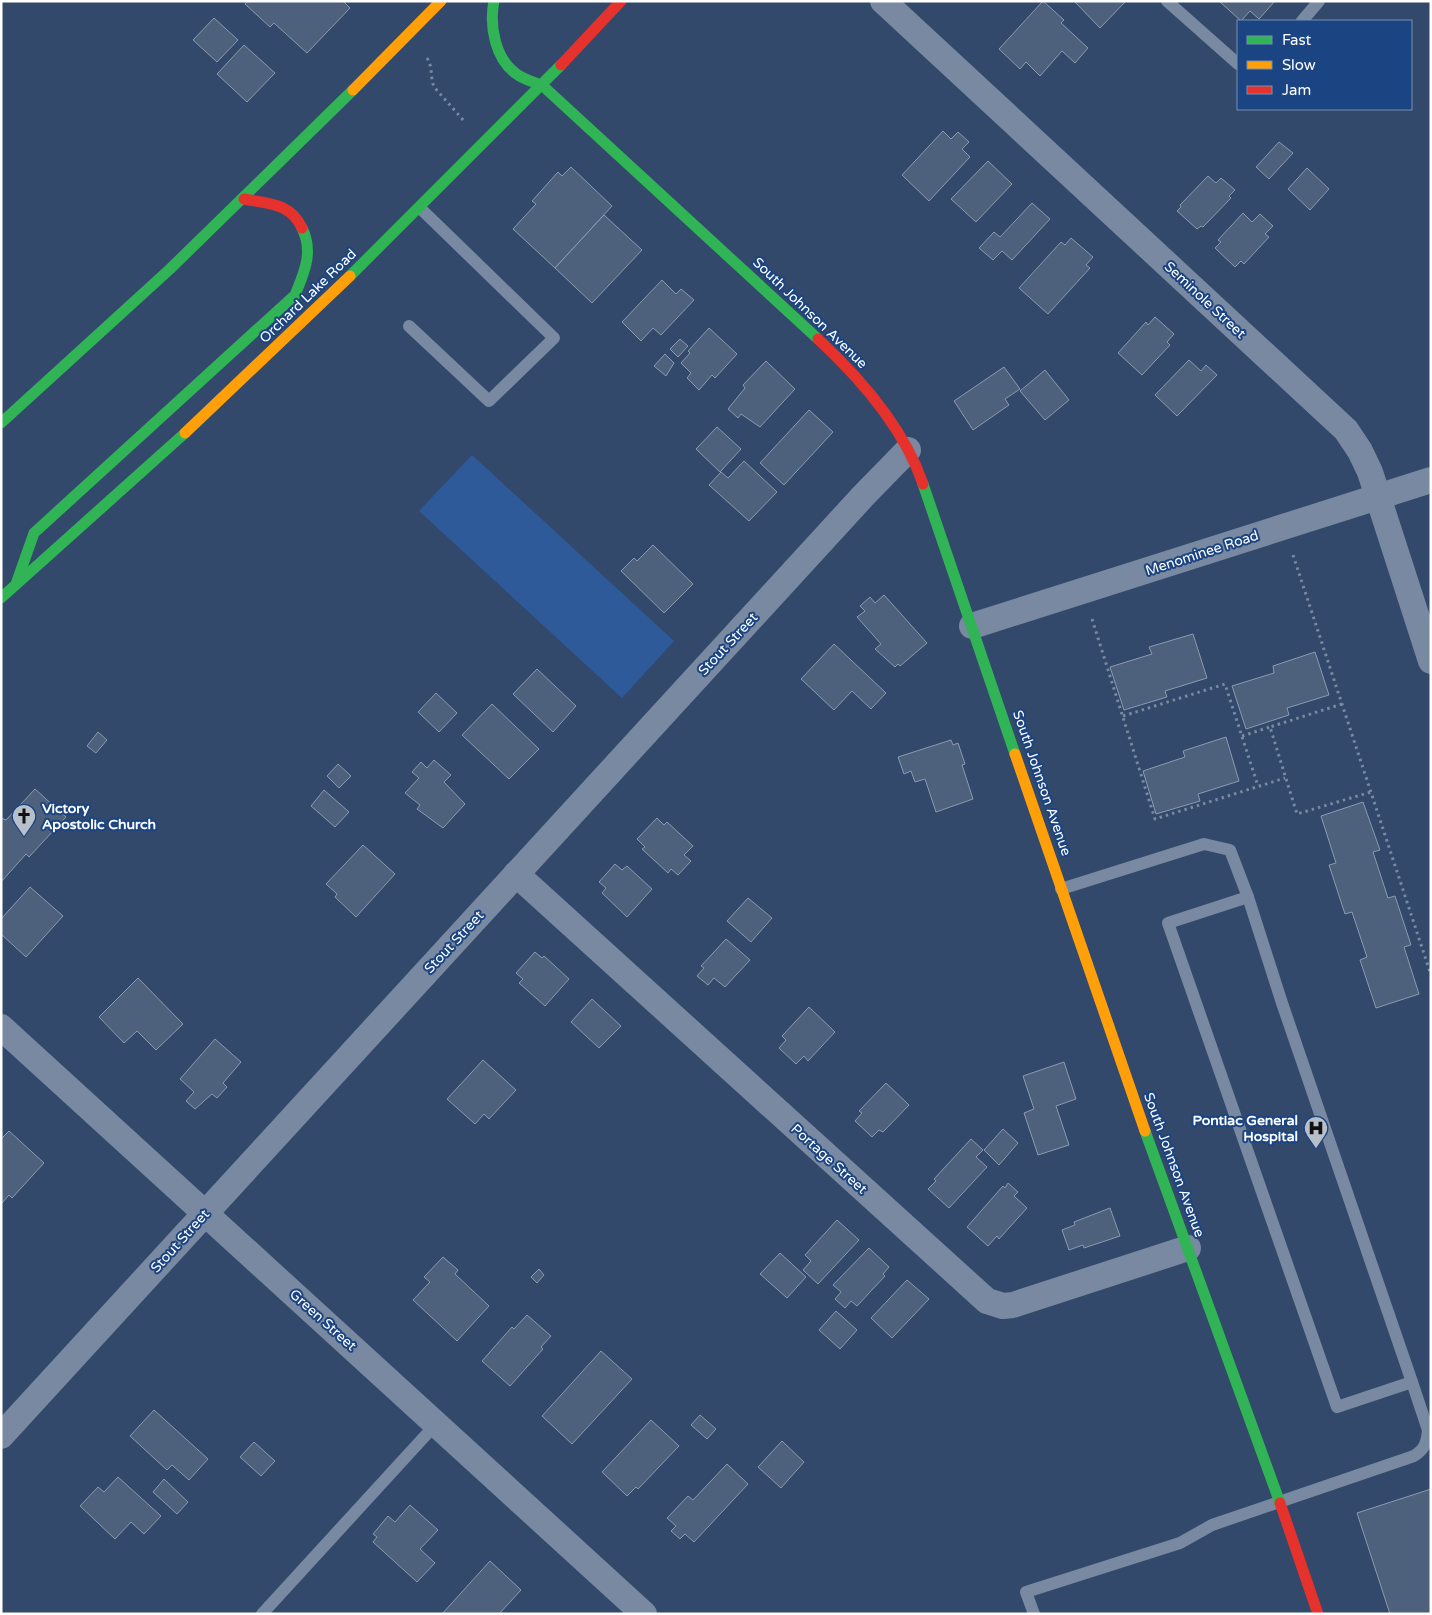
<svg xmlns="http://www.w3.org/2000/svg" width="1432" height="1615" viewBox="0 0 1432 1615" font-family="'Varela Round',sans-serif">
	<style>
		.green { fill: #2f5a9a }
		.building { fill: #4e617c; stroke: #8c9aaf }
		.lines { fill: none; stroke-linecap: round; stroke-linejoin: round }
		.path { stroke: #7889a1; stroke-width: 3; stroke-dasharray: 2.5 4; stroke-linecap: butt }
		.lane { stroke: #7889a1; stroke-width: 12 }
		.street { stroke: #7889a1; stroke-width: 26 }
		.fast { stroke: #30b455; stroke-width: 11 }
		.slow { stroke: #ff9f0a; stroke-width: 11 }
		.jam { stroke: #e5322d; stroke-width: 11 }
		.labels { text-anchor: middle; dominant-baseline: central; stroke-width: 4; stroke-linejoin: round; paint-order: stroke }
		.street-label { font-size: 14px; fill: #fff; stroke: #1b4482 }
		.poi-label { font-size: 14px; font-weight: bold; fill: #fff; stroke: #1b4482; text-anchor: start }
	</style>
	<rect width="100%" height="100%" fill="#32496b"/>
	<!-- green -->
	<path class="green" d="M472,455L674,641L622,698L419,511Z"/>
	<!-- building -->
	<g class="building">
		<path d="M247,1H343L350,8L307,53L274,23L270,27L245,4Z"/>
		<path d="M1043,1L1064,20L1061,23L1088,48L1075,63L1062,51L1040,76L1026,62L1020,69L999,49Z"/>
		<path d="M1074,1H1126L1100,28Z"/>
		<path d="M1219,1H1275L1259,19L1250,11L1241,21Z"/>
		<path d="M214,18L238,40L217,62L193,40Z"/>
		<path d="M244,45L275,73L247,102L217,74Z"/>
		<path d="M943,131L951,139L958,132L969,142L962,149L970,157L929,201L902,175Z"/>
		<path d="M1279,142L1293,153L1269,179L1256,167Z"/>
		<path d="M988,161L1012,184L976,222L951,199Z"/>
		<path d="M571,167L612,206L555,268L513,229L536,204L532,201L558,172L562,176Z"/>
		<path d="M1307,168L1329,189L1310,210L1288,189Z"/>
		<path d="M1208,176L1216,183L1221,178L1235,190L1229,196L1231,198L1203,227L1201,226L1197,229L1177,211L1181,207L1180,205Z"/>
		<path d="M1032,203L1050,219L1012,260L1002,251L993,260L979,248L994,232L1000,237Z"/>
		<path d="M1243,213L1252,222L1260,214L1273,226L1265,234L1269,237L1244,264L1241,261L1235,267L1215,248L1221,242L1218,240Z"/>
		<path d="M604,215L642,250L592,303L555,268Z"/>
		<path d="M1071,238L1093,257L1086,265L1090,268L1048,314L1019,288L1061,242L1065,245Z"/>
		<path d="M662,280L676,294L681,289L694,300L661,335L653,328L641,341L622,322Z"/>
		<path d="M1155,317L1174,334L1167,342L1170,345L1142,375L1118,353L1146,322L1148,325Z"/>
		<path d="M709,328L737,354L715,378L712,375L699,390L687,378L691,373L681,363L690,353L688,351Z"/>
		<path d="M680,339L688,346L678,357L670,349Z"/>
		<path d="M665,354L674,363L666,376L654,366Z"/>
		<path d="M1189,360L1201,371L1206,365L1217,375L1177,416L1155,395Z"/>
		<path d="M766,361L795,389L760,427L741,414L738,418L728,409L745,388L743,385Z"/>
		<path d="M1004,367L1020,389L1005,399L1009,405L973,430L954,401Z"/>
		<path d="M1045,370L1069,400L1045,420L1020,391Z"/>
		<path d="M809,410L833,432L784,485L760,463Z"/>
		<path d="M717,427L741,449L720,472L696,449Z"/>
		<path d="M744,461L777,492L749,521L709,485L721,472L728,478Z"/>
		<path d="M653,545L693,584L664,613L621,571L634,558L637,561Z"/>
		<path d="M884,595L927,643L900,666L898,664L895,667L875,649L881,644L857,617L865,611L860,606L870,597L875,603Z"/>
		<path d="M1193,634L1207,678L1165,691L1167,697L1124,710L1110,667L1152,654L1149,647Z"/>
		<path d="M834,644L886,693L871,709L852,691L834,710L801,679Z"/>
		<path d="M1315,652L1329,695L1287,708L1289,715L1246,729L1232,686L1274,673L1273,666Z"/>
		<path d="M537,669L576,706L553,732L513,694Z"/>
		<path d="M436,693L457,713L439,732L418,712Z"/>
		<path d="M492,704L539,749L509,779L462,735Z"/>
		<path d="M98,732L107,740L96,753L87,746Z"/>
		<path d="M1226,737L1239,781L1198,794L1200,801L1156,814L1143,771L1185,757L1183,751Z"/>
		<path d="M951,740L953,745L958,743L965,764L962,765L973,799L936,812L925,779L915,782L911,771L904,774L898,757Z"/>
		<path d="M434,760L451,775L444,782L465,804L443,828L417,809L420,805L405,793L419,778L412,772L421,762L427,768Z"/>
		<path d="M338,764L351,776L339,788L327,776Z"/>
		<path d="M35,789L66,817L29,857L26,854L1,882V818L6,820Z"/>
		<path d="M324,790L349,812L335,827L311,806Z"/>
		<path d="M1363,802L1380,850L1373,852L1388,898L1395,896L1411,945L1404,947L1419,994L1376,1008L1360,960L1367,957L1352,912L1345,914L1329,865L1336,863L1321,816Z"/>
		<path d="M657,818L664,825L667,822L693,846L684,855L691,861L678,875L671,869L668,873L642,849L645,847L637,839Z"/>
		<path d="M363,845L395,874L356,917L335,897L337,894L326,884Z"/>
		<path d="M615,864L622,870L627,866L652,889L627,917L602,893L606,888L599,882Z"/>
		<path d="M30,887L63,916L26,957L1,934V919Z"/>
		<path d="M748,898L772,918L751,942L727,921Z"/>
		<path d="M726,939L750,960L725,987L714,978L708,985L697,976L704,968L701,966Z"/>
		<path d="M535,952L542,958L544,956L569,979L545,1006L519,983L523,979L516,973Z"/>
		<path d="M138,978L183,1024L156,1050L137,1031L124,1043L99,1017Z"/>
		<path d="M592,999L621,1026L599,1048L571,1022Z"/>
		<path d="M809,1007L835,1032L808,1061L804,1056L796,1064L779,1048L786,1040L782,1036Z"/>
		<path d="M215,1039L241,1062L223,1083L227,1087L217,1098L212,1094L195,1109L186,1101L194,1092L180,1079Z"/>
		<path d="M483,1060L516,1090L489,1119L484,1114L475,1124L447,1099Z"/>
		<path d="M1064,1062L1076,1099L1056,1106L1069,1145L1038,1155L1024,1113L1034,1109L1023,1076Z"/>
		<path d="M886,1083L909,1105L883,1132L879,1130L872,1137L855,1121L862,1113L859,1111Z"/>
		<path d="M1003,1129L1018,1143L999,1165L984,1150Z"/>
		<path d="M9,1131L44,1163L12,1198L9,1195L1,1204V1139Z"/>
		<path d="M971,1139L983,1150L976,1157L987,1167L949,1208L928,1189L936,1181L934,1179Z"/>
		<path d="M1008,1183L1018,1192L1014,1196L1027,1208L999,1239L997,1236L988,1246L967,1227L1003,1186L1005,1188Z"/>
		<path d="M1110,1208L1120,1236L1084,1248L1083,1245L1069,1250L1062,1230L1075,1225L1074,1222Z"/>
		<path d="M837,1220L859,1240L818,1284L803,1270L811,1261L805,1255Z"/>
		<path d="M869,1248L889,1267L883,1274L885,1276L857,1306L851,1301L845,1308L835,1299L841,1292L833,1285Z"/>
		<path d="M780,1253L806,1277L787,1298L760,1274Z"/>
		<path d="M443,1257L458,1270L455,1274L489,1306L457,1341L413,1300L430,1282L424,1277Z"/>
		<path d="M539,1269L544,1275L537,1283L531,1277Z"/>
		<path d="M907,1280L929,1299L892,1338L871,1318Z"/>
		<path d="M836,1311L857,1330L840,1349L819,1330Z"/>
		<path d="M527,1315L551,1336L541,1347L543,1349L510,1386L482,1361L512,1327L514,1329Z"/>
		<path d="M601,1351L632,1379L572,1444L542,1416Z"/>
		<path d="M154,1410L208,1459L189,1480L172,1465L167,1470L130,1436Z"/>
		<path d="M700,1415L716,1429L707,1439L691,1425Z"/>
		<path d="M651,1420L679,1446L638,1489L636,1487L627,1496L602,1472Z"/>
		<path d="M782,1441L804,1462L781,1488L758,1467Z"/>
		<path d="M254,1442L275,1461L261,1476L240,1457Z"/>
		<path d="M727,1464L748,1484L694,1542L685,1534L680,1539L671,1531L676,1526L667,1518L688,1496L693,1500Z"/>
		<path d="M118,1477L161,1516L144,1534L131,1522L115,1539L80,1506L98,1487L104,1492Z"/>
		<path d="M164,1479L188,1502L177,1514L153,1492Z"/>
		<path d="M1431,1489V1614H1390L1357,1513Z"/>
		<path d="M410,1505L438,1530L420,1549L435,1563L417,1582L373,1542L377,1537L373,1534L388,1516L395,1522Z"/>
		<path d="M490,1561L521,1590L499,1614H442Z"/>
	</g>
	<g class="lines">
		<!-- path -->
		<g class="path">
			<path d="M427,58C433,67 430,77 434,87L464,121"/>
			<path d="M1293,555L1431,975"/>
			<path d="M1092,619L1155,819L1285,778"/>
			<path d="M1342,704L1270,727L1297,814L1371,792"/>
			<path d="M1123,716L1225,684L1258,786"/>
			<path d="M1242,736L1270,727"/>
		</g>
		<!-- lane -->
		<g class="lane">
			<path d="M1167,1L1238,64"/>
			<path d="M1302,21L1319,1"/>
			<path d="M409,326L489,401L554,338L420,208"/>
			<path d="M1248,897L1168,923L1337,1407L1412,1382"/>
			<path d="M262,1614L436,1424"/>
			<path d="M1034,1614L1026,1592L1180,1543L1212,1525L1414,1456C1425,1449 1427,1442 1428,1430L1412,1382L1282,1003L1248,897L1230,850L1204,844L1061,889"/>
		</g>
		<!-- street -->
		<g class="street">
			<path d="M883,1L1346,430L1360,451L1370,472L1431,661"/>
			<path d="M972,626L1431,480"/>
			<path d="M516,874L987,1301L1003,1306L1013,1305L1188,1248"/>
			<path d="M1,1027L644,1614"/>
			<path d="M1,1436L864,495L908,450"/>
		</g>
		<!-- fast -->
		<g class="fast">
			<path d="M494,1C489,26 495,60 518,75C525,80 535,82 543,86L818,339"/>
			<path d="M350,276L561,65"/>
			<path d="M1,423L170,269L353,90"/>
			<path d="M923,484L1015,754"/>
			<path d="M16,584L34,533L295,295C304,273 314,252 302,228"/>
			<path d="M1,598L185,433"/>
			<path d="M1145,1131L1280,1503"/>
		</g>
		<!-- slow -->
		<g class="slow">
			<path d="M353,90L441,1"/>
			<path d="M185,433L350,276"/>
			<path d="M1015,754L1145,1131"/>
		</g>
		<!-- jam -->
		<g class="jam">
			<path d="M561,65L621,1"/>
			<path d="M244,199C270,204 290,203 302,228"/>
			<path d="M818,339C860,378 904,428 923,484"/>
			<path d="M1280,1503L1318,1614"/>
		</g>
	</g>
	<!-- icons -->
	<defs>
		<g id="church-pin" transform="scale(1.25)"><path d="M0 17L-7.5 6A9.5 9.5 0 1 1 7.5 6Z" fill="#b7bfcb" stroke="#1b4482"/><path d="M-1.2-6h2.4v3.5h3.3v2.4h-3.3V6h-2.4V-.1h-3.3v-2.4h3.3Z" fill="#111"/></g>
		<g id="hospital-pin" transform="scale(1.25)"><path d="M0 17L-7.5 6A9.5 9.5 0 1 1 7.5 6Z" fill="#b7bfcb" stroke="#1b4482"/><path d="M-5-5h3v3.5h4V-5h3V5h-3V1.5h-4V5h-3Z" fill="#111"/></g>
	</defs>
	<g fill-rule="evenodd">
		<use href="#church-pin" x="24" y="816"/>
		<use href="#hospital-pin" x="1316" y="1128"/>
	</g>
	<g class="labels">
		<!-- street labels -->
		<g class="street-label">
			<text transform="translate(308 296) rotate(-44)">Orchard Lake Road</text>
			<text transform="translate(1205 300) rotate(43)">Seminole Street</text>
			<text transform="translate(810 313) rotate(44)">South Johnson Avenue</text>
			<text transform="translate(1202 553) rotate(-18)">Menominee Road</text>
			<text transform="translate(728 644) rotate(-47)">Stout Street</text>
			<text transform="translate(1042 783) rotate(71)">South Johnson Avenue</text>
			<text transform="translate(454 942) rotate(-47)">Stout Street</text>
			<text transform="translate(829 1159) rotate(42)">Portage Street</text>
			<text transform="translate(1174 1165) rotate(70)">South Johnson Avenue</text>
			<text transform="translate(180 1241) rotate(-48)">Stout Street</text>
			<text transform="translate(323 1320) rotate(42)">Green Street</text>
		</g>
		<!-- poi labels -->
		<g class="poi-label">
			<text x="42" y="808">Victory<tspan x="42" dy="16">Apostolic Church</tspan></text>
			<text x="1298" y="1120" text-anchor="end">Pontiac General<tspan x="1298" dy="16">Hospital</tspan></text>
		</g>
	</g>
	<!-- border -->
	<rect width="1432" height="1615" fill="none" stroke="#ffffff" stroke-width="5"/>
	<!-- legend -->
	<rect x="1237" y="20" width="175" height="90" fill="#1b4482" stroke="#768fb4"/>
	<rect x="1247" y="36" width="25" height="8" fill="#30b455" stroke="#768fb4"/>
	<text x="1282" y="45" font-size="15" fill="#ffffff">Fast</text>
	<rect x="1247" y="61" width="25" height="8" fill="#ff9f0a" stroke="#768fb4"/>
	<text x="1282" y="70" font-size="15" fill="#ffffff">Slow</text>
	<rect x="1247" y="86" width="25" height="8" fill="#e5322d" stroke="#768fb4"/>
	<text x="1282" y="95" font-size="15" fill="#ffffff">Jam</text>
</svg>
